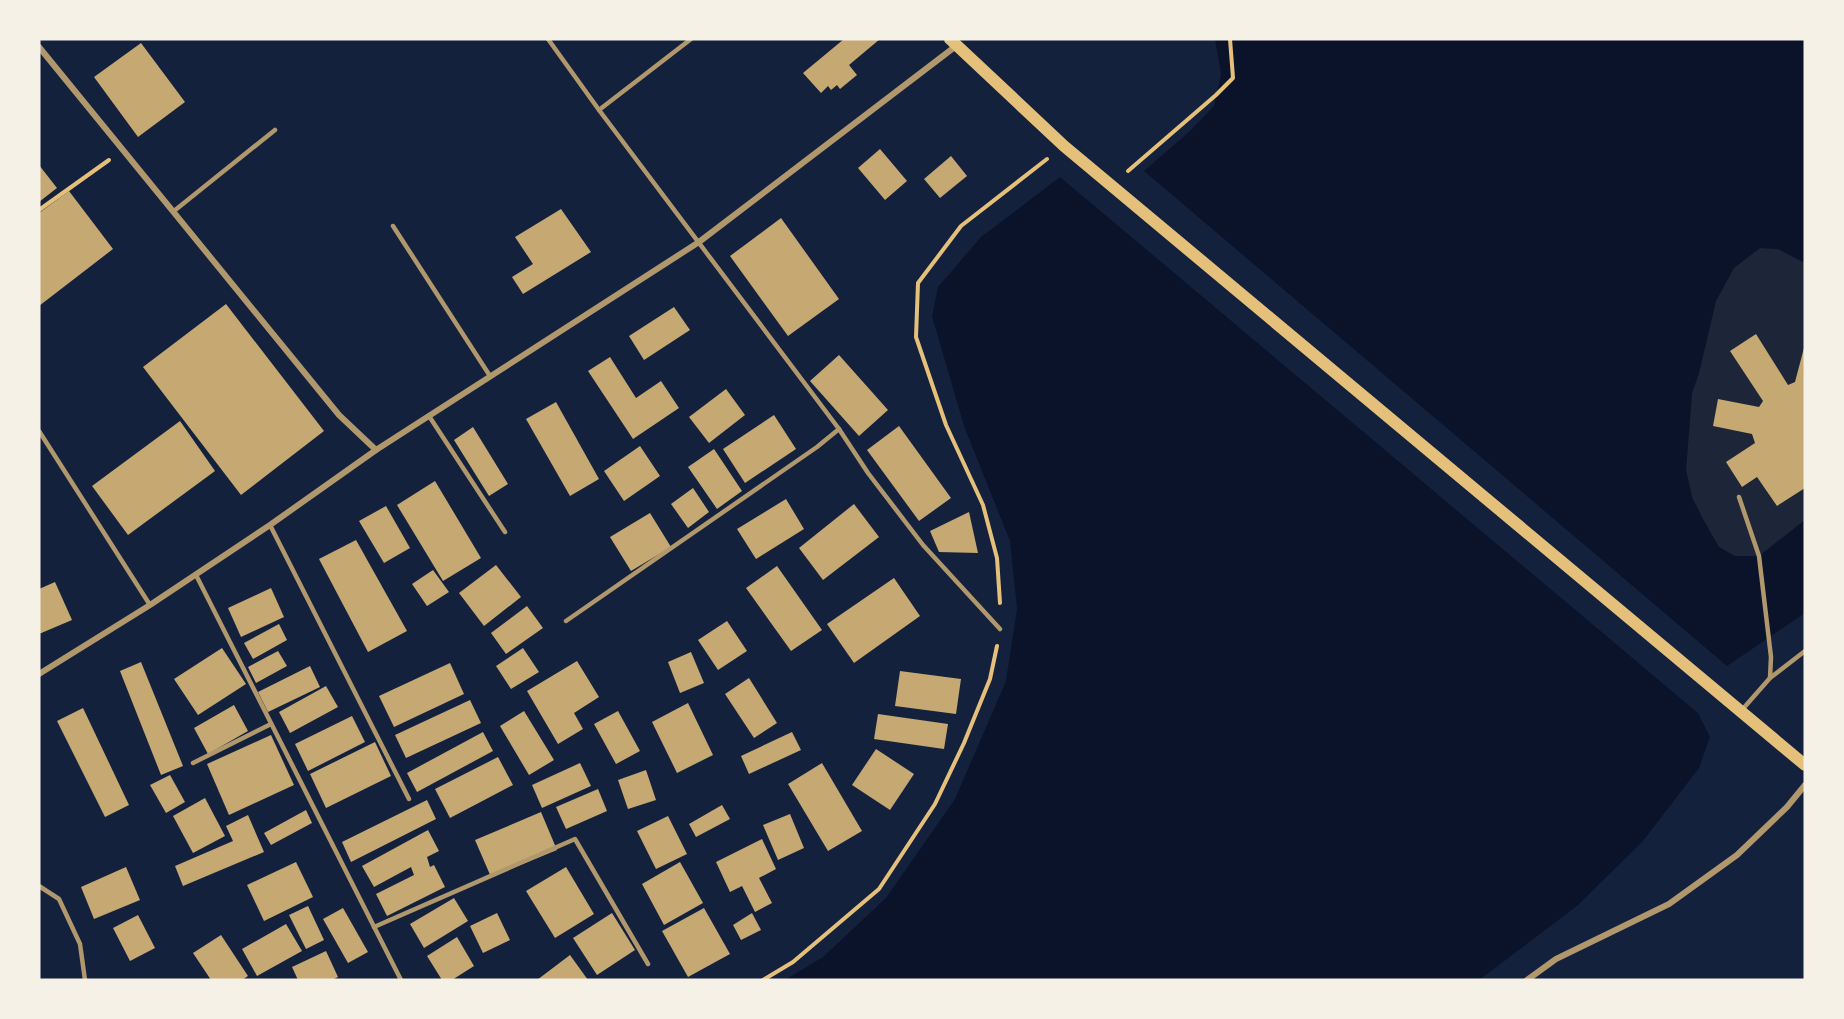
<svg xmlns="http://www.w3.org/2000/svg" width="1844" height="1019" viewBox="0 0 1844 1019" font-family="Spectral,serif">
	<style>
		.green { fill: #1d2539 }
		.water { fill: #0b132b }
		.building { fill: #c6a872 }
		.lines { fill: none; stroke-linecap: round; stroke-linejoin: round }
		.path { stroke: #e5c07b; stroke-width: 4 }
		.service { stroke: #b1986c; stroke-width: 4.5 }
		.minor { stroke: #b1986c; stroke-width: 6 }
		.secondary { stroke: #e5c07b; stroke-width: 12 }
	</style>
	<rect width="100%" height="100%" fill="#14213d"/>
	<!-- green -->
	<path class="green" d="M1760,248L1778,249L1805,263V520L1759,556H1735L1719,548L1704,521L1691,497L1686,470L1692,393L1699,373L1716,301L1734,267Z"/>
	<!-- water -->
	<g class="water">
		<path d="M1215,39H1805V263L1778,249L1760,248L1734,268L1716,301L1699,373L1692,393L1686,470L1692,497L1704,521L1719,547L1735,556H1759L1805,520V613L1727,666L1144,171L1189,132L1214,106L1221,74Z"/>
		<path d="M1060,177L1698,713L1710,737L1699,768L1643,841L1577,906L1479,980H785L823,957L886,898L955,799L1006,681L1017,609L1010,541L964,426L932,316L938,287L981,237Z"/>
	</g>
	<!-- building -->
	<g class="building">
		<path d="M844,39H880L849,65L857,75L840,89L837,85L831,90L828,86L821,93L803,73Z"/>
		<path d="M141,43L185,102L138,137L94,77Z"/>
		<path d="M880,149L907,181L885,200L858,168Z"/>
		<path d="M951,156L967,176L940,198L924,179Z"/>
		<path d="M39,165L57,188L39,202Z"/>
		<path d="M69,191L113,249L39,306V213Z"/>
		<path d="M561,209L591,252L523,294L512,277L533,264L515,237Z"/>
		<path d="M781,218L839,299L788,336L730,256Z"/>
		<path d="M226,304L324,431L241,495L143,367Z"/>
		<path d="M674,307L690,330L644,360L629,336Z"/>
		<path d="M1756,334L1788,385L1795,382L1805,344V488L1777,506L1757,477L1742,487L1726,462L1755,443L1752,434L1713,426L1718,399L1759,407L1763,401L1730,351Z"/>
		<path d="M839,355L888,410L859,436L810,381Z"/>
		<path d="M610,357L636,398L661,381L679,408L633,439L588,371Z"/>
		<path d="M726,389L745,415L709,443L689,417Z"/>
		<path d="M556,402L599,479L570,496L526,419Z"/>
		<path d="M774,415L796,449L745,483L723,449Z"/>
		<path d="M180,421L215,471L128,535L92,486Z"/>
		<path d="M899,426L951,498L919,521L867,450Z"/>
		<path d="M473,427L508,484L489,496L454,440Z"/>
		<path d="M640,446L660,476L624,501L604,471Z"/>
		<path d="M714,449L742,491L717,509L688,467Z"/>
		<path d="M435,481L481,558L443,581L397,505Z"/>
		<path d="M693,488L709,512L688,528L671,504Z"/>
		<path d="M786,499L804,529L756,559L737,529Z"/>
		<path d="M854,504L879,537L823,580L799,548Z"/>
		<path d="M386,506L410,548L384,563L359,521Z"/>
		<path d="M969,512L978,553L939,552L930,531Z"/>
		<path d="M650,513L671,547L631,571L610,537Z"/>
		<path d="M356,540L407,631L368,652L319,559Z"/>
		<path d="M496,565L521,597L484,626L459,593Z"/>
		<path d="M777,566L822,630L791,651L746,588Z"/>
		<path d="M433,570L449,592L427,606L412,584Z"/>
		<path d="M894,578L920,616L854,663L827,624Z"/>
		<path d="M55,582L72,620L39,634V589Z"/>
		<path d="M271,588L284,617L241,637L228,608Z"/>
		<path d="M527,606L543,628L506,654L491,633Z"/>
		<path d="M727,621L747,651L718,670L698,640Z"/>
		<path d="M279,624L287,640L253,659L244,643Z"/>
		<path d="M222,648L246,684L198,715L174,679Z"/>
		<path d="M523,648L539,672L511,689L496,666Z"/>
		<path d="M278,651L287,666L256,683L248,667Z"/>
		<path d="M691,652L704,683L680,693L668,662Z"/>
		<path d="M577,661L599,697L574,713L583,729L558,744L527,691Z"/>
		<path d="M141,662L183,766L161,775L120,671Z"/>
		<path d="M450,663L464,694L394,727L379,696Z"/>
		<path d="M310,666L320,687L268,712L258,692Z"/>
		<path d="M900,671L961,679L956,714L895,706Z"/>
		<path d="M749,678L777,723L754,738L725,694Z"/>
		<path d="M326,686L338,707L290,733L279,712Z"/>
		<path d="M470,700L481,723L406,758L395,735Z"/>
		<path d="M688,703L713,755L677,773L652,722Z"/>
		<path d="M234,705L248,731L208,754L194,728Z"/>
		<path d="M83,708L129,805L105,817L57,721Z"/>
		<path d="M524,711L554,760L529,775L500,726Z"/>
		<path d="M618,711L640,751L616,764L594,724Z"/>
		<path d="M878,714L948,724L944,749L874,739Z"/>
		<path d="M352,716L365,742L308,771L295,744Z"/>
		<path d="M483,732L493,751L417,792L407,773Z"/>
		<path d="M792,732L801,750L749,774L741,756Z"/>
		<path d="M271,735L294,785L229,815L207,764Z"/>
		<path d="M375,742L391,776L326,808L310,774Z"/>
		<path d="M876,749L914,774L890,810L852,785Z"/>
		<path d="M498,757L513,785L450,818L435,789Z"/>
		<path d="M580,763L591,786L542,808L532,785Z"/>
		<path d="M822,763L862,831L828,851L788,784Z"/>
		<path d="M646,770L656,800L628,809L618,780Z"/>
		<path d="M170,775L185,802L166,813L150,785Z"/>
		<path d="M598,789L607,811L566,829L556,807Z"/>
		<path d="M205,798L225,836L193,853L173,816Z"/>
		<path d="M427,800L436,819L351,862L342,842Z"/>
		<path d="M722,805L730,819L696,837L689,824Z"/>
		<path d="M306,810L312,823L271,845L264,833Z"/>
		<path d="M541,812L557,850L491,877L475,840Z"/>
		<path d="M790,814L804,848L778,860L763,825Z"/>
		<path d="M248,815L264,852L183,886L175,866L233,841L226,826Z"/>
		<path d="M668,816L687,854L656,869L637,831Z"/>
		<path d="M428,830L439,851L427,857L430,867L434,865L445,887L387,916L376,894L414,875L411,867L374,887L362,866Z"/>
		<path d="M762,839L776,869L759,878L772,903L755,912L742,886L730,892L716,862Z"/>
		<path d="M296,862L313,897L264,921L247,885Z"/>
		<path d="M680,862L703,903L664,925L642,884Z"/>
		<path d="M126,867L140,900L94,919L81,887Z"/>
		<path d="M566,867L594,914L555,938L526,891Z"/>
		<path d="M454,898L468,921L424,948L410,924Z"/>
		<path d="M308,906L324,940L306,949L289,915Z"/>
		<path d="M343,908L368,952L348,963L323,919Z"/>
		<path d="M704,908L730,954L688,977L662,931Z"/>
		<path d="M497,913L510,940L483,953L470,926Z"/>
		<path d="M612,913L635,950L597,975L573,938Z"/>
		<path d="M752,913L761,930L741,940L733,925Z"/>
		<path d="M138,915L155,948L130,961L113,928Z"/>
		<path d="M286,924L302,951L257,976L242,949Z"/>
		<path d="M221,935L248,976L242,980H211L193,953Z"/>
		<path d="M457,937L474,966L452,980H442L427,956Z"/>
		<path d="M326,951L338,977L332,980H298L292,967Z"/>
		<path d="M570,955L588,980H537Z"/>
	</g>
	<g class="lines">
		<!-- path -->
		<g class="path">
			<path d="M1128,171L1216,95L1233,78L1230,39"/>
			<path d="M39,210L109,160"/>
			<path d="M1000,603L997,558L983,505L946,425L916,337L918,283L961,226L1047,159"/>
			<path d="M763,980L793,962L879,889L935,804L964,743L990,679L997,646"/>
		</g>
		<!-- service -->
		<g class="service">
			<path d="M548,39L599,110L839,429L868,473L923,545L1000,629"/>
			<path d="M599,110L691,39"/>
			<path d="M174,211L275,130"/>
			<path d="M393,226L490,376"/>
			<path d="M429,416L505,532"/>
			<path d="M39,431L150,605"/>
			<path d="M1739,497L1759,556L1771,657L1770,678"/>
			<path d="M270,525L409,799"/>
			<path d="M196,575L401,980"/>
			<path d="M566,621L817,447L839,429"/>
			<path d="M1741,711L1770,678L1805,651"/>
			<path d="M193,763L271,724"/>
			<path d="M39,886L59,899L80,944L85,980"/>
			<path d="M374,927L575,839L648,964"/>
		</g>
		<!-- minor -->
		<g class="minor">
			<path d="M39,47L339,415L376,450"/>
			<path d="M39,674L150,605L270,525L376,450L699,242L956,46"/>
			<path d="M1527,980L1556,959L1669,904L1737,855L1787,807L1805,785"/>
		</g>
		<!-- secondary -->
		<path class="secondary" d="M950,39L1064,146L1805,765"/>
	</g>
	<!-- border -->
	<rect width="1844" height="1019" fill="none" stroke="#f6f1e7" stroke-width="81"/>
</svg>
